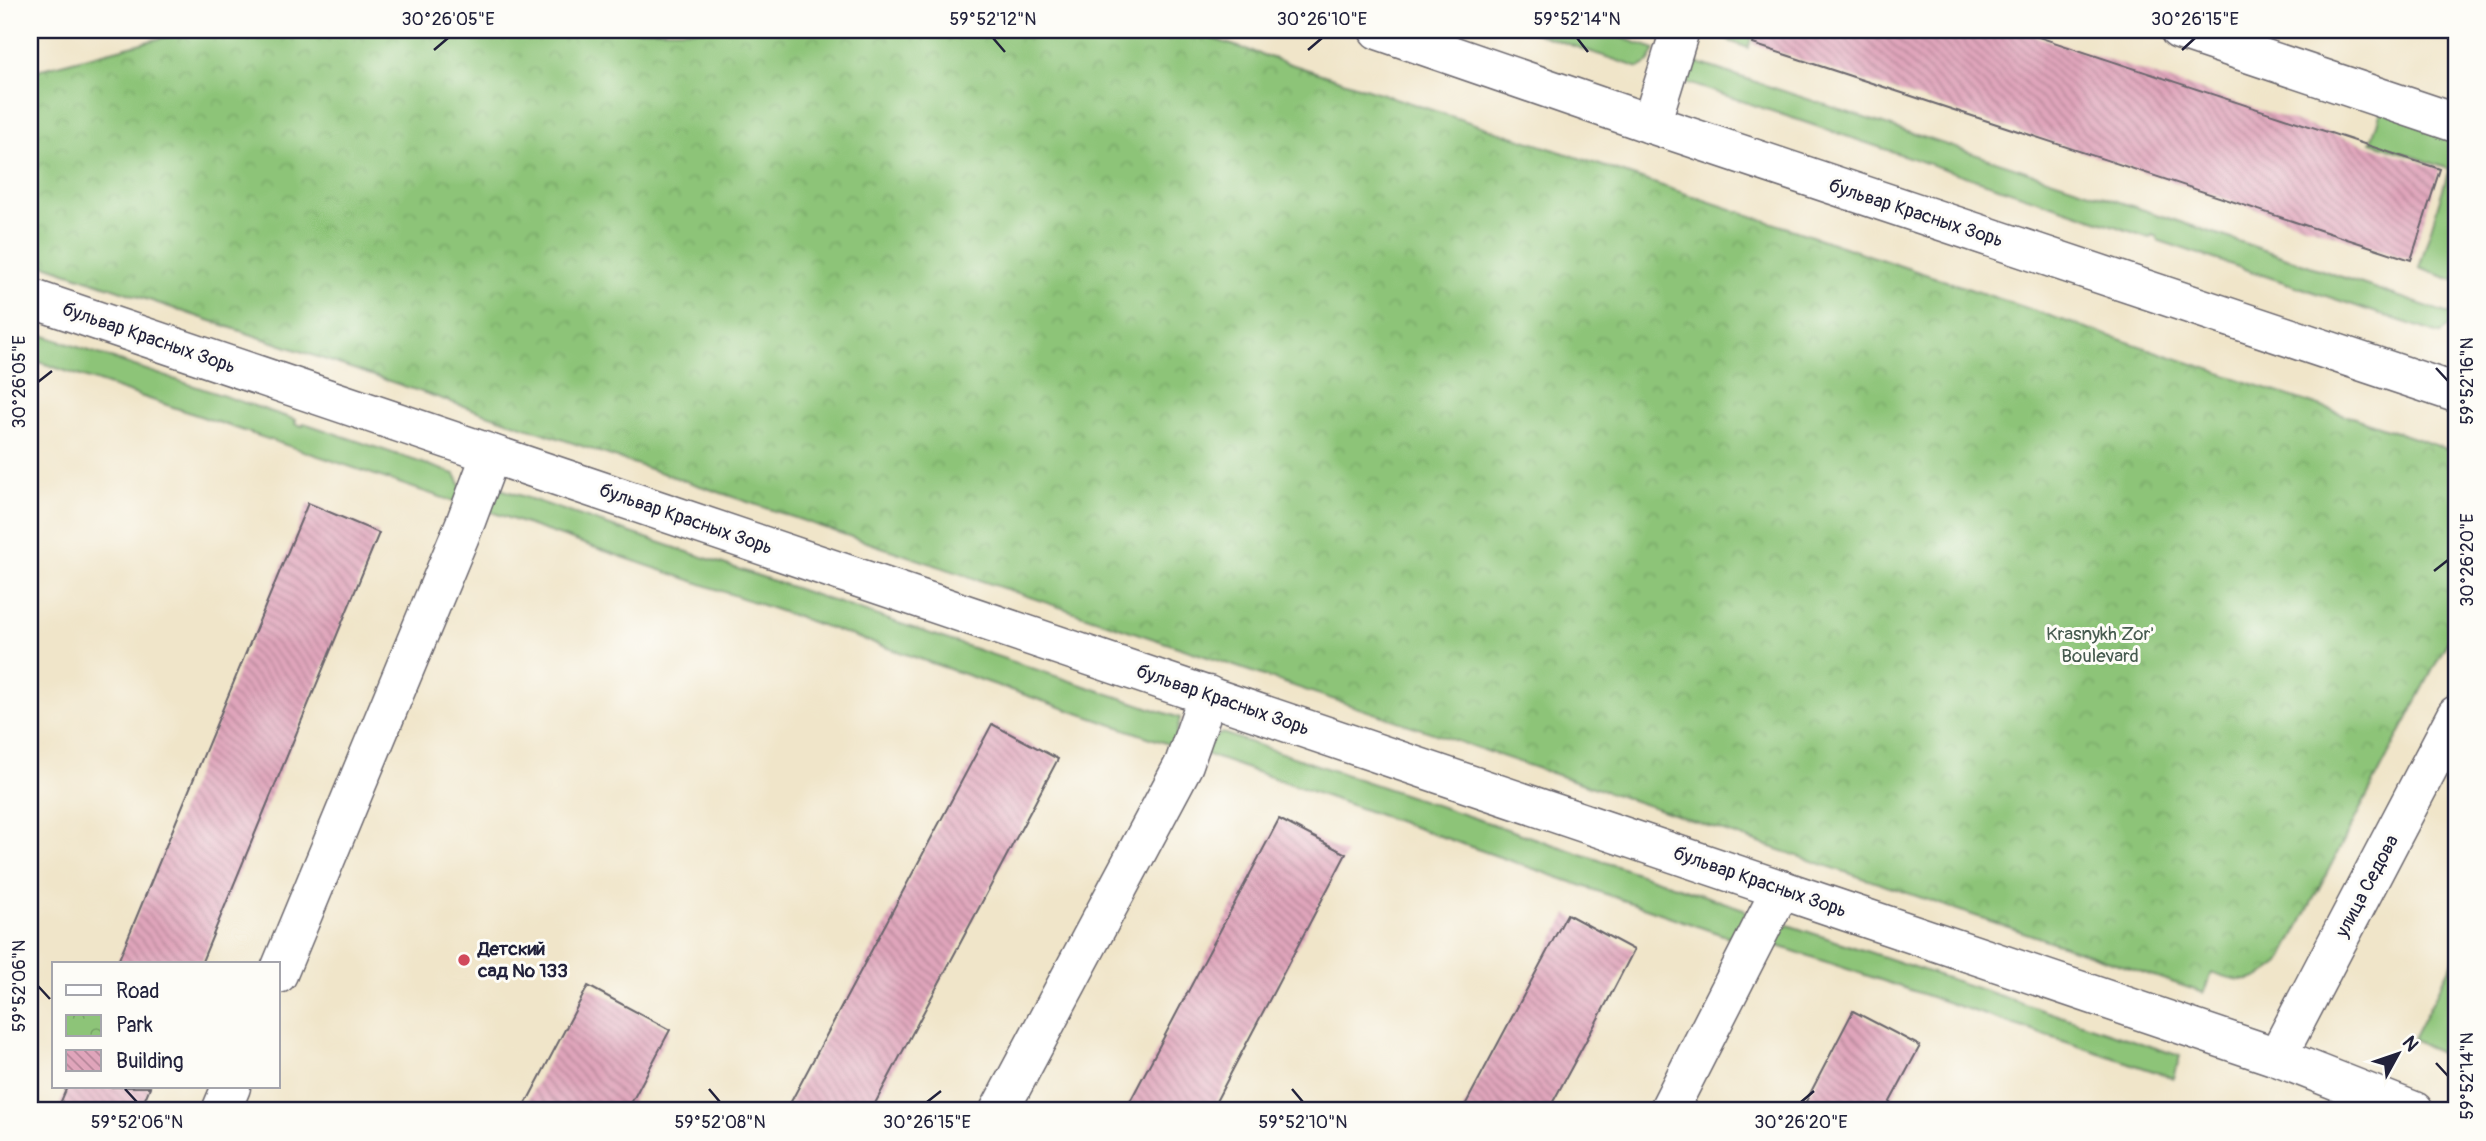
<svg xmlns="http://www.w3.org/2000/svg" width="2486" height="1141" viewBox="0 0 2486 1141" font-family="Pangolin,sans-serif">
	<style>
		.grass { fill: #8dc478; stroke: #58735a; stroke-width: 2 }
		.park { fill: url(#park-crowns); stroke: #58735a; stroke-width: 2 }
		.building { fill: url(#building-back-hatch) }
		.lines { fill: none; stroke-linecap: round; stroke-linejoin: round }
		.minor-casing { stroke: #6a666d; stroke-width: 41 }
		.minor { stroke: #fff; stroke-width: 38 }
		.ticks { fill: none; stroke: #22223b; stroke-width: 2.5 }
		.poi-dot { fill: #d1495b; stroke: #fdfcf7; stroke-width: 2.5 }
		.labels { text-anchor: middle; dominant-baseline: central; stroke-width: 6; stroke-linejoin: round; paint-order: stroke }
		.street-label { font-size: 19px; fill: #22223b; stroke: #fdfcf7 }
		.park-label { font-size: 19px; fill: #475b50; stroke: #fdfcf7 }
		.poi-label { font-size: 19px; font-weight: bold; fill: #22223b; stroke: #fdfcf7; text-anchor: start }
		.neatline { fill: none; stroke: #22223b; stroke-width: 2.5 }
		.ticks-label { font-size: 18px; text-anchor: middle; fill: #22223b }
	</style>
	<defs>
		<pattern id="park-crowns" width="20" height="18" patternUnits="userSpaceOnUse" patternTransform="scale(1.75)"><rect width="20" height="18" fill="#8dc478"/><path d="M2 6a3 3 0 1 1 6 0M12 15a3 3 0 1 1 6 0" fill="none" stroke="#79a869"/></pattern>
		<pattern id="building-back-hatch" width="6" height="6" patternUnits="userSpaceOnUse" patternTransform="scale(1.75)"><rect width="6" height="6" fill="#e0a5bb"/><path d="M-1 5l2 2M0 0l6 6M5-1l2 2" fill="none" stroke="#b58699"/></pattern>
	</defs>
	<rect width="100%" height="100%" fill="#fdfcf7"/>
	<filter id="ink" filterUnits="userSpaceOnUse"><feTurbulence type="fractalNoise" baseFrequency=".0143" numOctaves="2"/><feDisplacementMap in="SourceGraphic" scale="14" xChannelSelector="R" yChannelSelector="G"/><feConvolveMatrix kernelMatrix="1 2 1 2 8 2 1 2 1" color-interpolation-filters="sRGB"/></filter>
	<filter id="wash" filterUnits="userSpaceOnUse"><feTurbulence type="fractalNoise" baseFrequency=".00686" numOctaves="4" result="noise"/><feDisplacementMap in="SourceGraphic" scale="28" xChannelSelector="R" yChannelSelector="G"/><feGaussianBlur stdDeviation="1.57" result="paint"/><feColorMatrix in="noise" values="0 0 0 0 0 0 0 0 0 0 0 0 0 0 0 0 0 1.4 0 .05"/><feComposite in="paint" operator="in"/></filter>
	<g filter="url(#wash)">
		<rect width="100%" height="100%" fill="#f0e5c9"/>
		<!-- grass -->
		<g class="grass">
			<path d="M1526,30H1598L1655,49L1649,62L1639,68Z"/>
			<path d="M1700,30H1755L1748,48Z"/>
			<path d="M1686,59L2232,239L2455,316L2453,322L2440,334L2157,240V237L2152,235L2150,238L1685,82L1681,76Z"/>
			<path d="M2382,108L2456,132V281L2419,268L2449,169L2371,142Z"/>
			<path d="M30,331L296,420L295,424L303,426L304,423L455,474L461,486L458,503L30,359Z"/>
			<path d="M501,489L1180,718L1174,746L488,511L495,495Z"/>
			<path d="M1222,733L1744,909L1750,920L1740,941L1202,753L1208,741Z"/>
			<path d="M1788,925L2180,1056L2174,1078L1772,944L1780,931Z"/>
			<path d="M2456,956V1059L2449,1058L2413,1039Z"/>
		</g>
		<!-- park -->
		<path class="park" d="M192,30H1186L1561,152L2456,452V625L2280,963C2252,986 2244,983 2211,972L2204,993L30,260V72Z"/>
		<g id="blocks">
			<!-- building -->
			<g class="building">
				<path d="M1757,30H2017L2440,169L2411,260L1753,44Z"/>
				<path d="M308,503L379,533L268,802L201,964H117Z"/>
				<path d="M992,724L1058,759L1031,810L871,1111H786Z"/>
				<path d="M1279,819L1346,854L1211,1111H1125Z"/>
				<path d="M1567,914L1634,950L1607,1002L1548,1111H1462Z"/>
				<path d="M588,986L670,1030L627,1111H522Z"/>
				<path d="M1853,1011L1920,1046L1885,1111H1801Z"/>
				<path d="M67,1087H150L140,1111H57Z"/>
			</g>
		</g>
	</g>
	<g filter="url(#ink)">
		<use href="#blocks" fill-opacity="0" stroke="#6a666d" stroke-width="2"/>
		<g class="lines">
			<!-- minor casing -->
			<g class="minor-casing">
				<g id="minor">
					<path d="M1378,30L1651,124L2456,393"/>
					<path d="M2179,30L2456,123"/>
					<path d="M1651,124L1680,30"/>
					<path d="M30,298L2277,1057L2414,1111"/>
					<path d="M278,974L466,521L491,454"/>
					<path d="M2277,1057L2456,715"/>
					<path d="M221,1111L231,1087"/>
					<path d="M999,1111L1184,764L1208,695"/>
					<path d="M1668,1111L1781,889"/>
				</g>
			</g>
			<!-- minor -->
			<use href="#minor" class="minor"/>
		</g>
	</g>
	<!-- ticks -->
	<path class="ticks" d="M993,38L1005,52M1577,38L1588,52M434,50L448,38M1308,50L1322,38M2182,50L2195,38M2436,368L2448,381M38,382L52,371M2434,571L2448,560M38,986L50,999M2436,1063L2448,1076M125,1089L137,1102M709,1089L720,1102M1292,1089L1303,1102M927,1102L941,1091M1801,1102L1814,1091"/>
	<!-- markers -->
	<circle class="poi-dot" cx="464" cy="960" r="7"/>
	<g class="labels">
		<!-- street labels -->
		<g class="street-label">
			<text transform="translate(1916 213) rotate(18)">бульвар Красных Зорь</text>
			<text transform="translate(149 338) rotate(19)">бульвар Красных Зорь</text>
			<text transform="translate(686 519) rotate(19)">бульвар Красных Зорь</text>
			<text transform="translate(1223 700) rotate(19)">бульвар Красных Зорь</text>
			<text transform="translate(1760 882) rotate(19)">бульвар Красных Зорь</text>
			<text transform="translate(2367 886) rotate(-62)">улица Седова</text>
		</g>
		<!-- park labels -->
		<g class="park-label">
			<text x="2100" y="634">Krasnykh Zor'<tspan x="2100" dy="22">Boulevard</tspan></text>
		</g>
		<!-- poi labels -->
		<g class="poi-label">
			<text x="478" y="949">Детский<tspan x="478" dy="22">сад № 133</tspan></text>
		</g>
	</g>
	<!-- margin -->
	<rect width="2486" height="1141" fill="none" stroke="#fdfcf7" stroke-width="77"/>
	<!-- legend -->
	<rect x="52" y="962" width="228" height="126" fill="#fdfcf7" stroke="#a5a5ac" stroke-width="2"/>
	<rect x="66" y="985" width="35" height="10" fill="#ffffff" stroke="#a5a5ac" stroke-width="2"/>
	<text x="116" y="998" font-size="21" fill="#22223b">Road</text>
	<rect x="66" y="1015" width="35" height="21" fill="url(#park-crowns)" stroke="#a5a5ac" stroke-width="2"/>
	<text x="116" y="1032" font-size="21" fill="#22223b">Park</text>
	<rect x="66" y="1050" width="35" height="21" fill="url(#building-back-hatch)" stroke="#a5a5ac" stroke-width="2"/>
	<text x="116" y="1068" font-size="21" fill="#22223b">Building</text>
	<!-- north arrow -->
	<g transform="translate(2398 1054) rotate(50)" stroke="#fdfcf7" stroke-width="5" paint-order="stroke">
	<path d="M0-5L12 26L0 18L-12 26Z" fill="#22223b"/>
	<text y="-10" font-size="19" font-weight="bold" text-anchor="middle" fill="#22223b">N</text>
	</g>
	<rect x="38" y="38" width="2410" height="1064" class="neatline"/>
	<g class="ticks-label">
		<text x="448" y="25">30°26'05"E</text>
		<text x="993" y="25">59°52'12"N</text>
		<text x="1322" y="25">30°26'10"E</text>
		<text x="1577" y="25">59°52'14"N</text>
		<text x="2195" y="25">30°26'15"E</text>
		<text transform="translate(2467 381) rotate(-90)" y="6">59°52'16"N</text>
		<text transform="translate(19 382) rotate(-90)" y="6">30°26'05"E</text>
		<text transform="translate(2467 560) rotate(-90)" y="6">30°26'20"E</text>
		<text transform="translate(19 986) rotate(-90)" y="6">59°52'06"N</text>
		<text transform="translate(2467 1076) rotate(-90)" y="6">59°52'14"N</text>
		<text x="137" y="1128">59°52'06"N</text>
		<text x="720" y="1128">59°52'08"N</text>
		<text x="927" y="1128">30°26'15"E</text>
		<text x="1303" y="1128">59°52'10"N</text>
		<text x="1801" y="1128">30°26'20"E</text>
	</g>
</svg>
